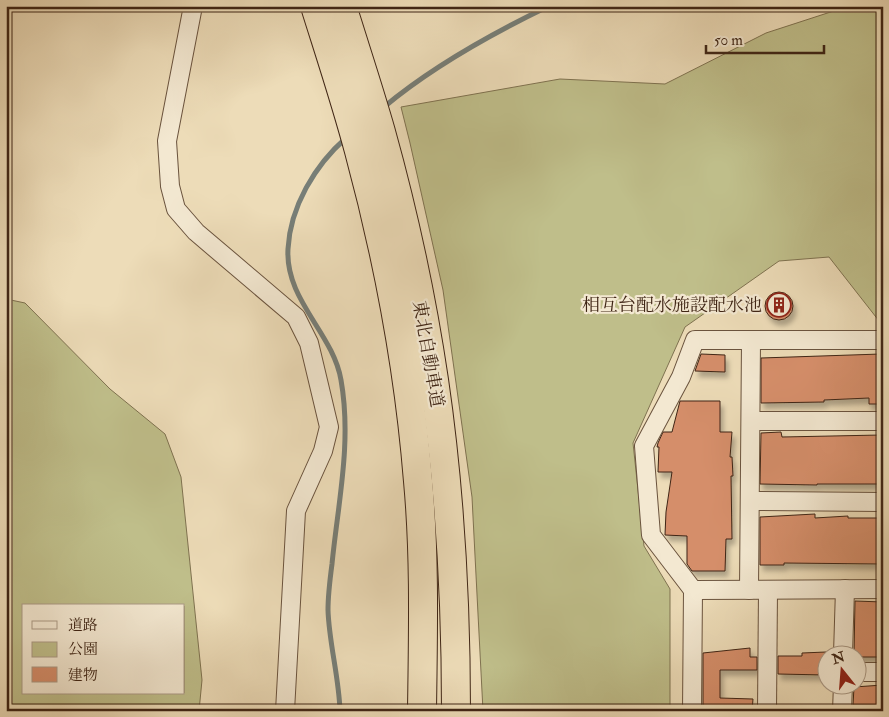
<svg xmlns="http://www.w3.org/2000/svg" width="889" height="717" viewBox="0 0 889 717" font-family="'IM FELL Double Pica','Noto Serif JP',serif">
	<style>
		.green { fill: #bfbe8a; stroke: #7f7250; fill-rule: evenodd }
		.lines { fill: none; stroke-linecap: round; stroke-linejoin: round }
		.stream { stroke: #777e77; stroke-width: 5 }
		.building { fill: #d58e6b; stroke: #3f2515; filter: url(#shadow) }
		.street-casing { stroke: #6a533e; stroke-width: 20 }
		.highway-casing { stroke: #3f2515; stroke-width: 30 }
		.street { stroke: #f3e8d1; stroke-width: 18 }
		.highway { stroke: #eddcb8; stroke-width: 28 }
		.labels { text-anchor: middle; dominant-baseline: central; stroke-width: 4.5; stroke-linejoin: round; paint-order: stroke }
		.poi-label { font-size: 18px; fill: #3f2515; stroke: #f3e8d1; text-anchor: end }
		.street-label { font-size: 18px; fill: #3f2515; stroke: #f3e8d1 }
	</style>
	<defs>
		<filter id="shadow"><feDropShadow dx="3" dy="5.5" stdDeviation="2.5" flood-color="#0004"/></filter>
	</defs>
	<rect width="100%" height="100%" fill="#eddcb8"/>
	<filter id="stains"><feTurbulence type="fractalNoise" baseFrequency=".004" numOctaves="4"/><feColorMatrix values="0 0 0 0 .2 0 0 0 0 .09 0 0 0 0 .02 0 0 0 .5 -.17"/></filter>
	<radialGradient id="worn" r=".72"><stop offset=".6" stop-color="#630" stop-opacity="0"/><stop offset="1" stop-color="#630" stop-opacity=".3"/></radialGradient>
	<!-- green -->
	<g class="green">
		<path d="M849,6H883V326L829,257L779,261L685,327L633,443L644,546L670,589V711H483L472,497L443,290L410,143L401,107L560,79L665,84L766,33Z"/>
		<path d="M6,299L25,303L110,389L165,434L181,477L202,680L199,711H6ZM24,606H184V693H24Z"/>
	</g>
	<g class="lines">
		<!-- stream -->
		<g class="stream">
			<path d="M384,107C433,66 491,34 549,6"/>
			<path d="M340,711C339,677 329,643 328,610C328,595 330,579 332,564C338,503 352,442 341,380C333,333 285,300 288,249C290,207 315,165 346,138"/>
		</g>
	</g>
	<!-- building -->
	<g class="building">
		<circle cx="779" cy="306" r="14"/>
		<path d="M701,354L725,355V372L695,371Z"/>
		<path d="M881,354L883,404H869V398L824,400V402L761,403V358Z"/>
		<path d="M680,401H720V432H732L730,457H732L733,476H731L732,539H726L725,571H692L687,564V536L665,535L666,512L672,472H658L659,447H657L658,443L663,432H672Z"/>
		<path d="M781,432L782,437L881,435L878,468H883V484H817V485L760,484L761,433Z"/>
		<path d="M815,514V518L848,516V518H883V564L784,563V565H760V517Z"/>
		<path d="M855,601L883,602V623L879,624L878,657H856V654H854Z"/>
		<path d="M750,648V657H757V670H720V698L753,699L752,711H703V653Z"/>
		<path d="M826,652V675L778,674V656H802V653Z"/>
		<path d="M883,685V705H853L854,687Z"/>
	</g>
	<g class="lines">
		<!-- street casing -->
		<g class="street-casing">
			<g id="street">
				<path d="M193,6L167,141L170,186L176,209L196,232L296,317L309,343L329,427L323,451L296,511L285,711"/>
				<path d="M751,421H883"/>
				<path d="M750,501L883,502"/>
				<path d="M693,590L883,589"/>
				<path d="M749,590L751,341"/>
				<path d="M843,654L845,589"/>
				<path d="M856,672H883"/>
				<path d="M692,711L693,590L651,535L644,446L681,377L695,340H883"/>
				<path d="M767,711L768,590"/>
				<path d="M842,711L843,684"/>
			</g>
		</g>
		<!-- highway casing -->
		<g class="highway-casing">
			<g id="highway">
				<path d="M315,6C330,54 346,102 359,151C388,258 409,370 418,481C425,557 423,634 422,711"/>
				<path d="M342,6C355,48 369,90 381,132C403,211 422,299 434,380C450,489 456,600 456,711"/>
			</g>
		</g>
		<!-- street -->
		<use href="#street" class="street"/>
		<!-- highway -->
		<use href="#highway" class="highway"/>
	</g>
	<!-- icons -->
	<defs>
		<g id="building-ring" transform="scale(1.25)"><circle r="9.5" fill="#f3e8d1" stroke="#8f2418" stroke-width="1.5"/><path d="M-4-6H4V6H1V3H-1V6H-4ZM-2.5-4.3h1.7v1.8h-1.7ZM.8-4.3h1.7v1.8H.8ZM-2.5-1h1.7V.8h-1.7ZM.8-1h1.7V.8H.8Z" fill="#8f2418"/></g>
	</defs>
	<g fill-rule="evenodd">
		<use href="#building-ring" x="779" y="305"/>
	</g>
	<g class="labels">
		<!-- poi labels -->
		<g class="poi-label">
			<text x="762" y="305">相互台配水施設配水池</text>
		</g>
		<!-- street labels -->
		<g class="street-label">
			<text transform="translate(428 354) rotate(80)">東北自動車道</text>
		</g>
	</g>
	<!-- margin -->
	<rect width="889" height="717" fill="none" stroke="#eddcb8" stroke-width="25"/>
	<rect x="8" y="8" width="874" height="702" fill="none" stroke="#3f2515" stroke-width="2.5"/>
	<rect x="12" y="12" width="864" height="692" fill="none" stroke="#3f2515"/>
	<!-- legend -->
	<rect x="22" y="604" width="162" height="90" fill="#f3e8d1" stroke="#ab9a86"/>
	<rect x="32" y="621" width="25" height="8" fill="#f3e8d1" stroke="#ab9a86"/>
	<text x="68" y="630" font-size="15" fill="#3f2515">道路</text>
	<rect x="32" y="642" width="25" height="15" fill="#bfbe8a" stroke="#ab9a86"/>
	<text x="68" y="654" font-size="15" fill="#3f2515">公園</text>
	<rect x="32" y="667" width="25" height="15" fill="#d58e6b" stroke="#ab9a86"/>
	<text x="68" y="680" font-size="15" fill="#3f2515">建物</text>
	<!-- north arrow -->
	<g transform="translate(842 670) rotate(343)"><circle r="24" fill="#f3e8d1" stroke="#ab9a86"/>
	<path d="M0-4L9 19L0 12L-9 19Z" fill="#8f2418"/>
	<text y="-8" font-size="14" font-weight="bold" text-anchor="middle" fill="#3f2515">N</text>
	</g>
	<!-- scale -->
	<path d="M706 45v8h118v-8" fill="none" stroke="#3f2515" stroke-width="2.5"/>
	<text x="714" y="45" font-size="15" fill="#3f2515" stroke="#f3e8d1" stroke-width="4" paint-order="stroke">50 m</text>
	<rect width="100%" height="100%" filter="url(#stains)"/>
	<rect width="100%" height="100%" fill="url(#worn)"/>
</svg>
